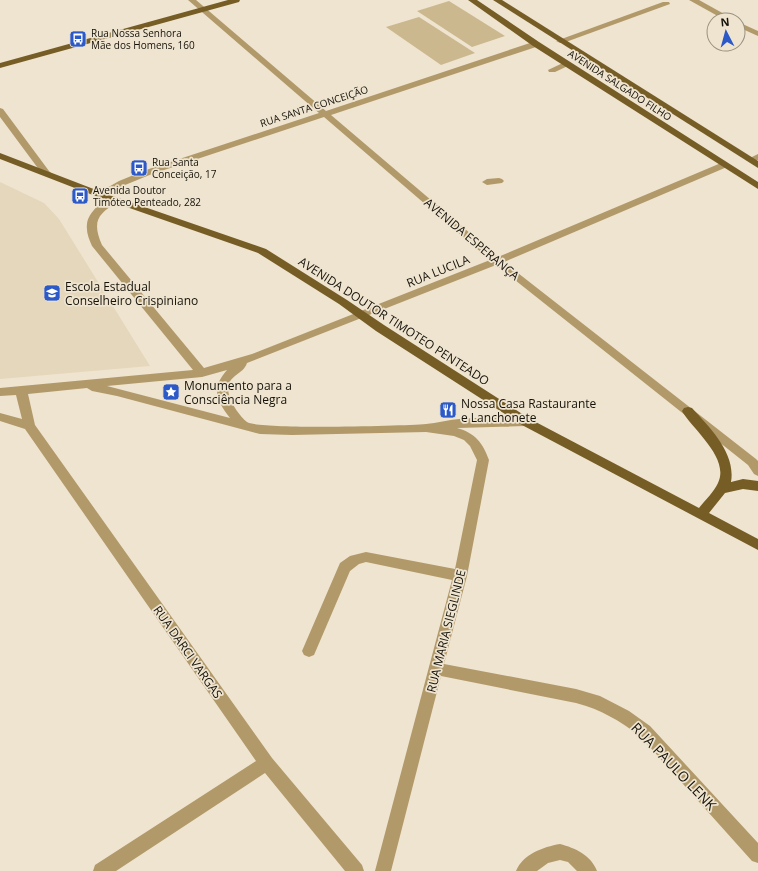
<svg xmlns="http://www.w3.org/2000/svg" width="758" height="871" viewBox="0 0 758 871" font-family="'Open Sans',sans-serif">
	<style>
		.built { fill: #e5d7bb }
		.green { fill: #ccb88f }
		.lines { fill: none; stroke-linecap: round; stroke-linejoin: round }
		.minor { fill: #b1996a; fill-rule: evenodd }
		.major { fill: #765d26; fill-rule: evenodd }
		.labels { text-anchor: middle; dominant-baseline: central; stroke-width: 3.5; stroke-linejoin: round; paint-order: stroke }
		.far-poi-label { font-size: 10px; fill: #15120a; stroke: #efe4cf; text-anchor: start }
		.far-street-label { font-size: 10px; fill: #15120a; stroke: #efe4cf }
		.street-label { font-size: 12px; fill: #15120a; stroke: #efe4cf }
		.poi-label { font-size: 12px; fill: #15120a; stroke: #efe4cf; text-anchor: start }
		.near-street-label { font-size: 14px; fill: #15120a; stroke: #efe4cf }
	</style>
	<rect width="100%" height="100%" fill="#efe4cf"/>
	<!-- built -->
	<path class="built" d="M0,182L44,203L59,219L150,366L0,379Z"/>
	<!-- green -->
	<g class="green">
		<path d="M449,1L505,36L472,47L417,11Z"/>
		<path d="M419,17L475,53L441,65L386,27Z"/>
	</g>
	<g class="lines">
		<!-- minor -->
		<g class="minor">
			<path d="M188,0H196L326,111L533,42H539V46L331,115L498,257L721,163H727L729,165L727,167L504,262L756,459L758,461V476L754,474L748,465L496,265L247,363C243,376 224,375 229,395C231,403 240,417 247,422C260,430 403,426 426,424C437,423 448,420 459,419C481,417 504,418 526,418L530,419L532,422L530,425L526,426L457,428C475,433 483,443 489,460L467,576L444,664L576,689L600,696L629,711L650,726L758,843V863L752,861L640,736C618,720 602,710 576,703L441,676L391,871H375L452,580L366,562L359,564L350,571L314,655L309,657L304,655L302,651L340,563L350,556L366,552L455,569L477,460L470,446L464,440L454,436L426,432L292,435L260,434L117,396L92,391L87,388L28,394L35,425L272,758L362,865L364,871H345L265,773L116,871H93L95,865L256,761L25,429L0,421V413L22,419L16,395L0,396V388L193,370L92,246C89,239 86,232 87,224C88,212 106,195 118,198L120,200L118,202C97,214 92,222 102,245L204,368L252,354L490,260L324,117L152,174L125,185L104,197H98L96,195L98,193L119,181L146,170L319,113ZM227,370C211,388 216,400 230,418L107,386L202,377Z"/>
			<path d="M689,0H699L735,20H725Z"/>
			<path d="M663,2H669L670,4L563,43H560L556,41Z"/>
			<path d="M738,22L758,31V36L738,27Z"/>
			<path d="M565,62H568L572,64L555,72H549L548,70Z"/>
			<path d="M0,108L3,109L49,171L51,173L49,175H43L0,117Z"/>
			<path d="M758,154V160L751,163L746,160Z"/>
			<path d="M499,178L502,179L504,181L502,183L487,185L482,182L487,179Z"/>
			<path d="M560,844C575,848 591,855 597,871H577L568,862L560,860L548,863L537,871H516C523,854 543,847 560,844Z"/>
		</g>
		<!-- major -->
		<g class="major">
			<path d="M228,0H240L239,2L0,68V63Z"/>
			<path d="M468,0H477L539,42L758,182V189L533,46Z"/>
			<path d="M493,0H502L758,161V168Z"/>
			<path d="M0,153L104,193L266,249L347,300L384,325L530,419L699,508C705,500 714,492 718,483C730,458 693,430 682,411L684,408L688,407L692,408C710,428 736,453 731,482L743,479L758,481V491L743,489L725,493L709,513L758,539V550L522,425L376,331L339,304L258,253L98,197L0,159Z"/>
		</g>
	</g>
	<!-- icons -->
	<defs>
		<g id="bus-square" transform="scale(0.9)"><rect x="-9" y="-9" width="18" height="18" rx="4" fill="#2c59c8" stroke="#efe4cf"/><path d="M-5-6H5V4H4V6H2V4H-2V6H-4V4H-5ZM-3.5-4V0h7V-4ZM-3.5 1.2v1.5H-2V1.2ZM2 1.2v1.5H3.5V1.2Z" fill="#fff"/></g>
		<g id="school-square" transform="scale(0.9)"><rect x="-9" y="-9" width="18" height="18" rx="4" fill="#2c59c8" stroke="#efe4cf"/><path d="M0-5L7-2L0 1L-7-2ZM-4 1L0 2.5L4 1V4Q0 6-4 4Z" fill="#fff"/></g>
		<g id="sight-square" transform="scale(0.9)"><rect x="-9" y="-9" width="18" height="18" rx="4" fill="#2c59c8" stroke="#efe4cf"/><path d="M0-6L1.8-2.2L6-1.7L2.9 1.2L3.7 5.4L0 3.3L-3.7 5.4L-2.9 1.2L-6-1.7L-1.8-2.2Z" fill="#fff"/></g>
		<g id="restaurant-square" transform="scale(0.9)"><rect x="-9" y="-9" width="18" height="18" rx="4" fill="#2c59c8" stroke="#efe4cf"/><path d="M-5-6h1v4h1v-4h1v4h1v-4h1v5L-1.5 .5V6h-2V.5L-5-1ZM5-6V6H3V1.5H1.5Q1.5-4 5-6Z" fill="#fff"/></g>
	</defs>
	<g fill-rule="evenodd">
		<use href="#bus-square" x="78" y="39"/>
		<use href="#bus-square" x="139" y="168"/>
		<use href="#bus-square" x="80" y="196"/>
		<use href="#school-square" x="52" y="293"/>
		<use href="#sight-square" x="171" y="392"/>
		<use href="#restaurant-square" x="448" y="410"/>
	</g>
	<g class="labels">
		<!-- far-poi labels -->
		<g class="far-poi-label">
			<text x="91" y="33">Rua Nossa Senhora<tspan x="91" dy="12">Mãe dos Homens, 160</tspan></text>
			<text x="152" y="162">Rua Santa<tspan x="152" dy="12">Conceição, 17</tspan></text>
			<text x="93" y="190">Avenida Doutor<tspan x="93" dy="12">Timóteo Penteado, 282</tspan></text>
		</g>
		<!-- far-street labels -->
		<g class="far-street-label">
			<text transform="translate(620 85) rotate(33)">AVENIDA SALGADO FILHO</text>
			<text transform="translate(314 106) rotate(-18)">RUA SANTA CONCEIÇÃO</text>
		</g>
		<!-- street labels -->
		<g class="street-label">
			<text transform="translate(472 239) rotate(40)">AVENIDA ESPERANÇA</text>
			<text transform="translate(438 271) rotate(-22)">RUA LUCILA</text>
			<text transform="translate(394 321) rotate(33)">AVENIDA DOUTOR TIMOTEO PENTEADO</text>
			<text transform="translate(446 631) rotate(-76)">RUA MARIA SIEGLINDE</text>
			<text transform="translate(188 652) rotate(55)">RUA DARCI VARGAS</text>
		</g>
		<!-- poi labels -->
		<g class="poi-label">
			<text x="65" y="286">Escola Estadual<tspan x="65" dy="14">Conselheiro Crispiniano</tspan></text>
			<text x="184" y="385">Monumento para a<tspan x="184" dy="14">Consciência Negra</tspan></text>
			<text x="461" y="403">Nossa Casa Rastaurante<tspan x="461" dy="14">e Lanchonete</tspan></text>
		</g>
		<!-- near-street labels -->
		<g class="near-street-label">
			<text transform="translate(674 766) rotate(46)">RUA PAULO LENK</text>
		</g>
	</g>
	<!-- north arrow -->
	<g transform="translate(726 32) rotate(354)"><circle r="19" fill="#efe4cf" stroke="#989080"/>
	<path d="M0-3L7 15L0 10L-7 15Z" fill="#2c59c8"/>
	<text y="-6" font-size="11" font-weight="bold" text-anchor="middle" fill="#15120a">N</text>
	</g>
</svg>
